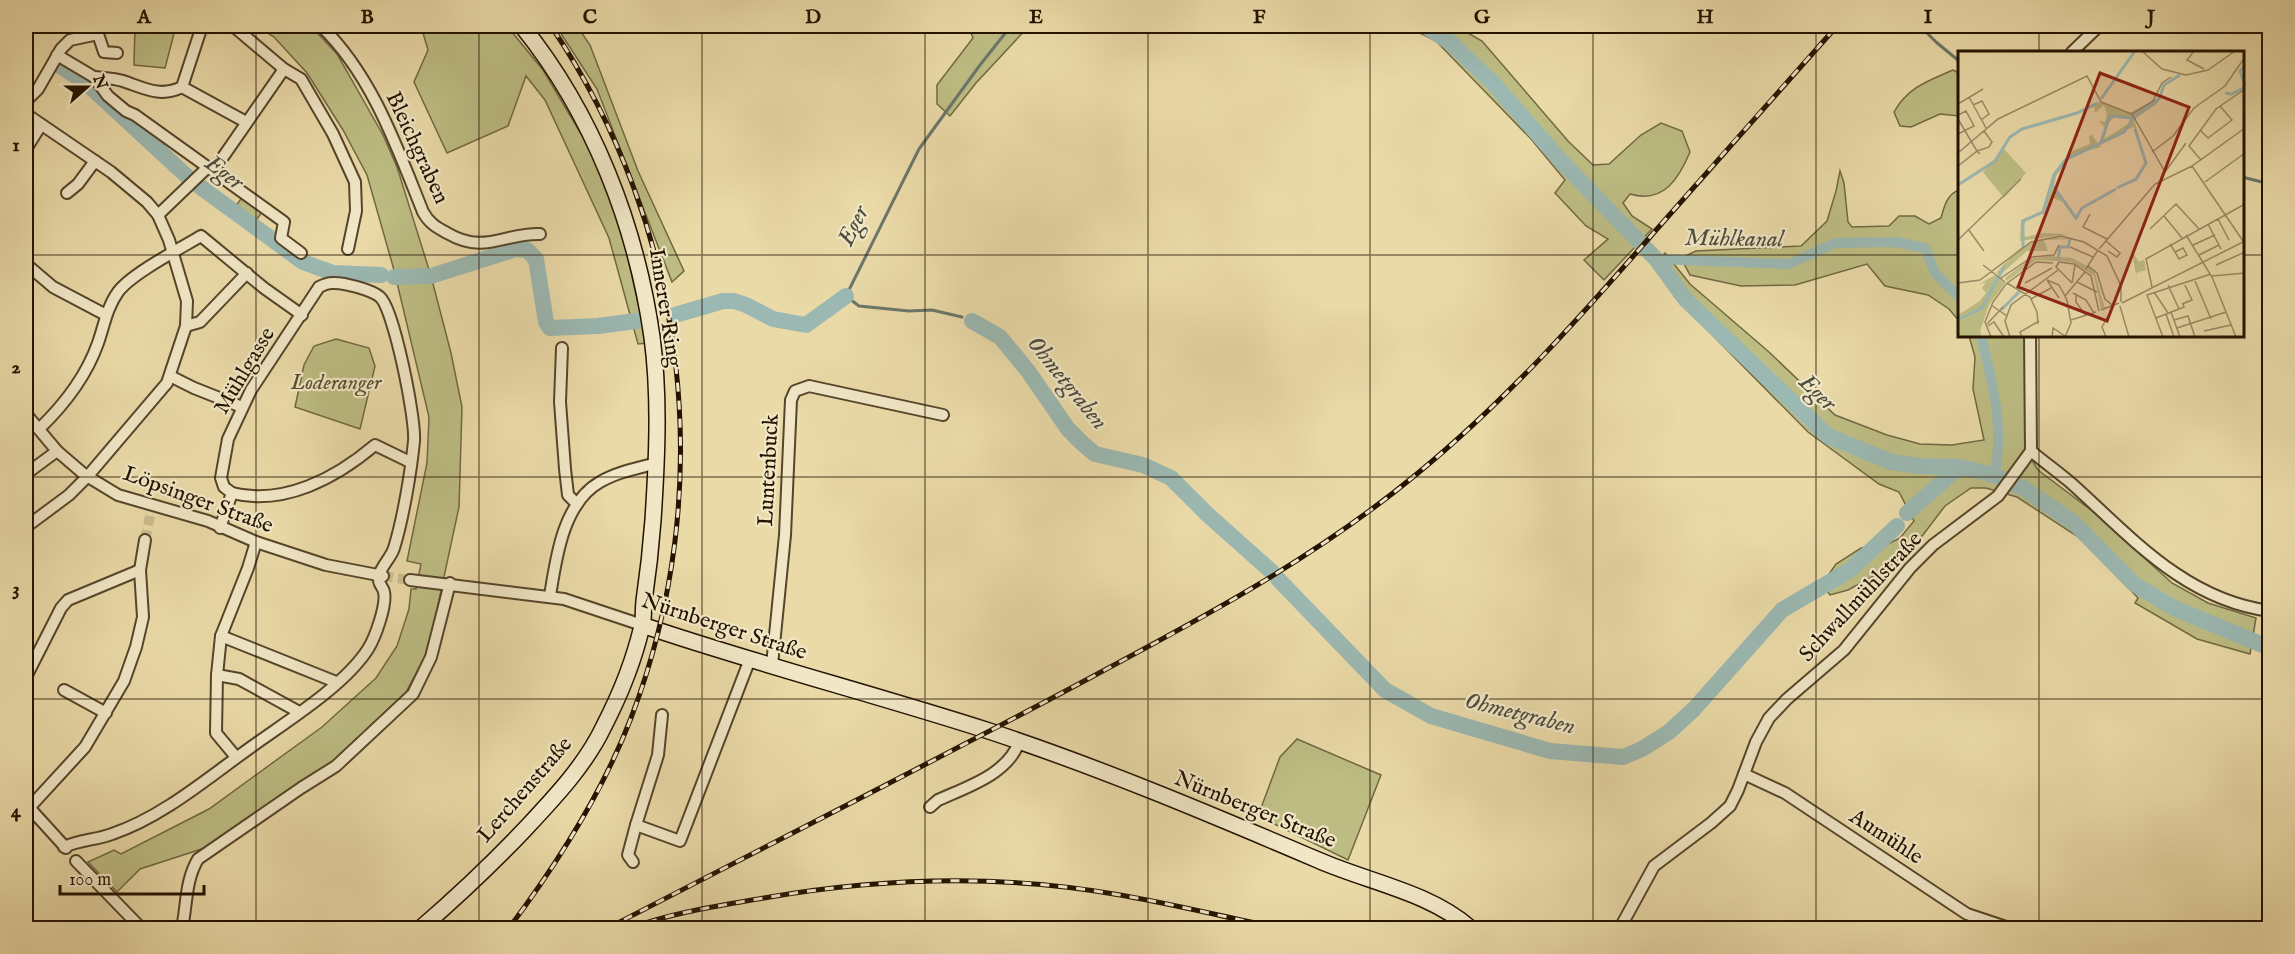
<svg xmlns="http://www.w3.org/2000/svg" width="2295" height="954" viewBox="0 0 2295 954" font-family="'IM FELL English',serif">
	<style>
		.green { fill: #bdbd83; stroke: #706842; stroke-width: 1.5 }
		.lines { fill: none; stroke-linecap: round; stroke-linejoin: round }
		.stream { stroke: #6b766b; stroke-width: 3 }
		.canal { stroke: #9bb8b2; stroke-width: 10 }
		.river { stroke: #9bb8b2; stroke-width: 16 }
		.street-tunnel { stroke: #ccbc8f; stroke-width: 10; stroke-dasharray: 10 5; stroke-linecap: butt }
		.street-casing { stroke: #55452a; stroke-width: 14 }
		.secondary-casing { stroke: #231300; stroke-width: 18 }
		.street { stroke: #f1e7c6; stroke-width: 10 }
		.secondary { stroke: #f1e7c6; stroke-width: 15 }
		.rail-casing { stroke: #231300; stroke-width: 5 }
		.rail { stroke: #f1e7c6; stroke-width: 3; stroke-dasharray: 9; stroke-linecap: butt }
		.grid { fill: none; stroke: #231300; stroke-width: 1.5; stroke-opacity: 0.55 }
		.labels { text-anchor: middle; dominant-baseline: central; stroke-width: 4.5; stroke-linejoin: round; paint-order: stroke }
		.street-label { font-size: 22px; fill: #231300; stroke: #f1e7c6 }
		.park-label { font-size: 22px; font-style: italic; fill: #594e2e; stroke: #f1e7c6 }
		.water-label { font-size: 24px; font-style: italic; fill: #4d4d3e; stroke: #f1e7c6 }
		.inset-river { fill: none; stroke: #9bb8b2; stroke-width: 3 }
		.inset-road { fill: none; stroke: #9a8a65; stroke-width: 1.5 }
		.view { fill: #8f2418; fill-opacity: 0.15; stroke: #8f2418; stroke-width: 3 }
		.inset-edge { fill: none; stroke: #231300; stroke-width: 3 }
		.neatline { fill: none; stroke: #231300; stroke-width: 2 }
		.grid-label { font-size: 20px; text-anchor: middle; font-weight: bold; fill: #231300 }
	</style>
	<rect width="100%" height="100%" fill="#eadaa8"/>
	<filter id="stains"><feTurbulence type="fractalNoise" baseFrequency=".00333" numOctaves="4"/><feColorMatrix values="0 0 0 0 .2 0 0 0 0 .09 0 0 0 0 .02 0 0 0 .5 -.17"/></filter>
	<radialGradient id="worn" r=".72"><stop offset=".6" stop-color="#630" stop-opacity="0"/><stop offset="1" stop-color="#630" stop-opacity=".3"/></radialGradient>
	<!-- green -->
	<g class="green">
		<path d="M135,26H176L165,68L134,65Z"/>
		<path d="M257,26H311L337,54L383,135L397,167L431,276L451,353L462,407L459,507L433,628L426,655L406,692L325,768L211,846L140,869L117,892L88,862L114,850L121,854L209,809L322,727L376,678L397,646L409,609L411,589H416L421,564L407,561L427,463L429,417L394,270L367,175L343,130L307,73L274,37Z"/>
		<path d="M421,26H507L543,70L596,159L619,219L647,343L638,344L609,238L545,100L526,76L508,126L447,153L414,82L428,50Z"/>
		<path d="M556,26H577L590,45L638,171L684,271L672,282L597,89Z"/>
		<path d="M968,26H1029L976,83L950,116L937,104V85L973,38Z"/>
		<path d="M1406,26H1456L1482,41L1568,141L1593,165L1609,164L1641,135L1661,123L1682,131L1690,152C1679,178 1664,204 1630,194L1623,203L1632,216L1652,229L1604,280L1584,260L1608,239L1586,226L1555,193L1565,180L1531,139L1436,41Z"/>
		<path d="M1953,70L1959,73V116L1940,114L1911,127L1900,126L1894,112C1908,87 1928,81 1953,70Z"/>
		<path d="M1840,171L1844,183L1848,222L1852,227L1889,226L1899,216H1915L1929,224L1941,218C1944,207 1947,194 1959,190V321L1949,309L1928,295L1885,286L1867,264L1795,285L1741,286L1690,275L1681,258L1696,251L1801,246L1827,221L1836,191Z"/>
		<path d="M243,196L263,210L254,224L233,210Z"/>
		<path d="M1665,253L1690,284L1769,352L1835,415L1887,435L1920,444L1952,445L1984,440L1973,389L1975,357L1969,336H2027L2026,451L2038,470L2091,510L2172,583L2208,603L2256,618L2250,654L2197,639L2135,603L2138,598L2086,542L2017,497L1986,488H1971L1945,506L1913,548L1883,571L1848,590L1830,595L1822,584L1836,564L1861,548L1888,544L1900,538L1914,521L1899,492L1879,484L1808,432L1674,296L1670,283L1653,265Z"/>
		<path d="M336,339L369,348L375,366L360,429L295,407L304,365L314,346Z"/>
		<path d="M1297,739L1381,775L1348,860L1258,816L1280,757Z"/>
	</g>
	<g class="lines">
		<!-- stream -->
		<g class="stream">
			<path d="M1920,26L1936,42L1959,61"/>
			<path d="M2242,177L2270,184"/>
			<path d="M232,211L239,210L252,220L253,226"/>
			<path d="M962,317L932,310L909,311L859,306L846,296L919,149L980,65L1011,26"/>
		</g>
		<!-- canal -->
		<g class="canal">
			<path d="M1656,259L1789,264L1835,243L1896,242L1925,248L1935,273L1959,297"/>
			<path d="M1981,336C1992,380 2005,430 1994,475"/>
		</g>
		<!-- river -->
		<g class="river">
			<path d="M1425,26L1451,43L1493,83L1561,161L1656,259L1686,300L1828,436L1891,462L1920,466L1959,467L1994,475L2023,488L2074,523L2134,584L2174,608L2270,648"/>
			<path d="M60,66L85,82L191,180L303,262L333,273L381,275"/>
			<path d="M394,277L431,276L516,249L527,250L536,259L546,322L550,328L598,326L636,321"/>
			<path d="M675,315L723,301H734L746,305L773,319L806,325L846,296"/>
			<path d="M972,321L1000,337L1028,371L1068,429L1083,444L1095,454L1143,465L1171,478L1207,514L1272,572"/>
			<path d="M1907,513L1959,467"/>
			<path d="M1278,579L1385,690L1431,716L1550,751L1623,757L1642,749L1669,732L1694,709L1782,610L1850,570L1897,526"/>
		</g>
		<!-- street-tunnel -->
		<g class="street-tunnel">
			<path d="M145,540L150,516"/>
			<path d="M383,576L410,580"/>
		</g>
		<!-- street casing -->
		<g class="street-casing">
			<g id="street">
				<path d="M233,26L284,69L301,79L333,134L355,182L356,211L348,249"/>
				<path d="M321,26C372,75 397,147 423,212C429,223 436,227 447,233C485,255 503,233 540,234"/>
				<path d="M2072,52L2099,26"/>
				<path d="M57,55L94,77L108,96L126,111L135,115L284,222L281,238L301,253"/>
				<path d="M94,77C103,78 114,78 123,81C144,88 160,98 182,87L202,26"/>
				<path d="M182,87L246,122"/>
				<path d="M26,101L38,89L61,49L70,40L98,34L104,52L117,53"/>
				<path d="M26,114L111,172L147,202L158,215L169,240L187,301L186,326L167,383L87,477L69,495L26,527"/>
				<path d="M26,149L41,125"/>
				<path d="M214,170L284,69"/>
				<path d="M67,193L78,184L95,161"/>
				<path d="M158,215L208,167"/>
				<path d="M26,264L53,287L106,315"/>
				<path d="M186,326L200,322L247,273"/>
				<path d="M562,348L560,402L565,469L568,495L577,504"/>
				<path d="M170,376L194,388L242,407"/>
				<path d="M26,414L57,451L85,475L118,495L208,521L256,542L326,565L383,576"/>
				<path d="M39,429C64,405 86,377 98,343C104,326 107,307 118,292C131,274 181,248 201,236L264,288L302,315"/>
				<path d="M2031,451C2044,462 2058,472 2071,483C2131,537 2185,600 2270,611"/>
				<path d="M26,474L57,451"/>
				<path d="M220,528L232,493C284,506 336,478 375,445L410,462"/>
				<path d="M410,580L564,599L642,625"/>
				<path d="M550,596C556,558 563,503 600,482C617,472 638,468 657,463"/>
				<path d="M221,636L336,682"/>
				<path d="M772,665L785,535L791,400L795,391L809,386L943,415"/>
				<path d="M217,675L239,679L299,712"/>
				<path d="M26,677L61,608L68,600L140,570"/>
				<path d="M64,690L106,713"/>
				<path d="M662,715L658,755L636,825L680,841L750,659"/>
				<path d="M236,757L216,733L217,675L221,636L248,568L256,542"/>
				<path d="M1744,774L1785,793L1967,914L2009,928"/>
				<path d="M26,804L66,848"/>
				<path d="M930,807L938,800C967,787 1008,774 1019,742"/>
				<path d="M29,808L85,747L124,681L136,647L143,617L140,570L145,540"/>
				<path d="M64,847C79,840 96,840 112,834C163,817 210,776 254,745C289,720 345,685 368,649C375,638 387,605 384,592C383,586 377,584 379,576C381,566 391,558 394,548C403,519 411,472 414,441C416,420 394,309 380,297C372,290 343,282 332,283C328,283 323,285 319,287L251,390L228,439L221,478L224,487L232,493"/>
				<path d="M76,861L141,928"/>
				<path d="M633,862L628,855L636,825"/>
				<path d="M182,928C187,905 185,881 198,859L301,788L336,766L413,694L431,657L450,583"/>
				<path d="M1620,928L1654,866L1711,823L1730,806L1738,790L1756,742L1769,718L1787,699L1844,650L1910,568L1933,545L1998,496L2031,451L2030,336"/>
			</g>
		</g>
		<!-- secondary casing -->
		<g class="secondary-casing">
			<g id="secondary">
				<path d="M642,625C757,664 874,694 989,731C1101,768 1210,814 1318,860C1368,882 1429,892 1470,928"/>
				<path d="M421,928C458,896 493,863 527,827C556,796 586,764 604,726C620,695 634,660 642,626C644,618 643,609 644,601C648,574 651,547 653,520C657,459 660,397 652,337C636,225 593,114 522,26"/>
			</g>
		</g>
		<!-- street -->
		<use href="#street" class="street"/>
		<!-- secondary -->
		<use href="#secondary" class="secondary"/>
		<!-- rail casing -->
		<g class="rail-casing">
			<g id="rail">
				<path d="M509,928C557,864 602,794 631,718C719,489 688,229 551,26"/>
				<path d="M608,928C757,851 907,775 1056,696C1183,628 1307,565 1418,473C1507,400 1582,315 1657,229C1717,161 1777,93 1837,26"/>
				<path d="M631,928C674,912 719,906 764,898C880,878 998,874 1114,894C1169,903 1224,917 1279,928"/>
			</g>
		</g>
		<!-- rail -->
		<use href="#rail" class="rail"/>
	</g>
	<!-- grid -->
	<path class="grid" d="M256,26V928M479,26V928M702,26V928M925,26V928M1148,26V928M1370,26V928M1593,26V928M1816,26V928M2039,26V52M26,255H1959M2242,255H2270M2039,336V928M26,477H2270M26,699H2270"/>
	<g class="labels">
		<!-- street labels -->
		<g class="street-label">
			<text transform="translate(417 148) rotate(65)">Bleichgraben</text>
			<text transform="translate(665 308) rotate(81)">Innerer Ring</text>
			<text transform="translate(245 371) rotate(-59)">Mühlgasse</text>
			<text transform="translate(769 470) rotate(-87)">Luntenbuck</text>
			<text transform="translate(198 500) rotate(20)">Löpsinger Straße</text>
			<text transform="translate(1861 597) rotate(-47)">Schwallmühlstraße</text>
			<text transform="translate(724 627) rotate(18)">Nürnberger Straße</text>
			<text transform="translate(525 790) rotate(-49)">Lerchenstraße</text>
			<text transform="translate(1255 810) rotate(22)">Nürnberger Straße</text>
			<text transform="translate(1886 837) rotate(33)">Aumühle</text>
		</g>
		<!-- park labels -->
		<g class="park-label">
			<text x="336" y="383">Loderanger</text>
		</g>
		<!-- water labels -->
		<g class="water-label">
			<text transform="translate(224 173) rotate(37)">Eger</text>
			<text transform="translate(854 226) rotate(-64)">Eger</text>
			<text transform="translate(1734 239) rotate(1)">Mühlkanal</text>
			<text transform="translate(1067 383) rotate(51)">Ohmetgraben</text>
			<text transform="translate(1817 393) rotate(44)">Eger</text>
			<text transform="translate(1520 714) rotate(14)">Ohmetgraben</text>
		</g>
	</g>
	<!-- overview -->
	<g transform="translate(1958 51)">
		<rect width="286" height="286" fill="#eadaa8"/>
		<path d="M198,48L201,49L198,54L176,68L181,86L175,76L144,91L147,77L141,70L147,71L149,63L146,54L137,62L136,56L142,51L172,62ZM158,65L172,67L170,73L146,88L151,71ZM134,84L143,96L115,103L98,125L96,136L105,151L93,146L86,163L69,167L65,176L67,186L85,182L110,183L62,190L63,169L84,160L96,121L116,99L132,93L131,85ZM46,98L68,122L46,147L25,121ZM96,186L115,188L86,189L90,200H69L42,224L38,222L61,198L72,192ZM174,201L181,211L186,209L188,219L178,222L181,241ZM93,205L114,207L136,219L147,257L143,258L136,225L114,211L78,209L49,230L47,227L72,208ZM37,224L47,232L31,254L22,280L24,286H0V271L24,258L0,270V264L22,250L28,242L24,237L28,231L20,234Z" fill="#bdbd83" fill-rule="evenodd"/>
		<path class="inset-river" d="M287,14L282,20L287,34M267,42L274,43L287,36M143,48L177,0M143,91L152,65L175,67M0,134L37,110L52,86L64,78L119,62L140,52M95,135L118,167L124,157M159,137L178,128L188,112L177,78M124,157L158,138M65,197V170L85,161L96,124L107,109L166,81L178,65L201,48L206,34L222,24M100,209L102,196H110L112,188M43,259L62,240M0,269L24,257L47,214"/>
		<path class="inset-road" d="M184,0L204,18L228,24L250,19L277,0M236,0L229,9L246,18M11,46L28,77M0,53L25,38M15,54L24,50L31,63L23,69M174,63L195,50L204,32L213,26M0,64L8,60L16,75L0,83M0,68L19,100L0,115M242,79L250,87L274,69L262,55M194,101L215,85L236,57L267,35L287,6M0,102L40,68L129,25L143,51L174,63L207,121L203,130M22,103L19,100L31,96L34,91L26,80M243,109L231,95L258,58L287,38M234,115L285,190M207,121L228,92M247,131L287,102M132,163L125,176L149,188M206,165L224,187M260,168L271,189M250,173L263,198M10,178L26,200M192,178L218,153L241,178M228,184L254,226L278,286M0,189L63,128M148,190L162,202L159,206L150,200M212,193L217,201L221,208L229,204L225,197L217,201M235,194L257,184M112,196L135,206M141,198L197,133L234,115L287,77M241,204L261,194M25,214L47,231M258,214L287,201M130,215L139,222L147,248L154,254M128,218L140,199M254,225L287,222M43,227L74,206L96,204L101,194M89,229L101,234L109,249L113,272L107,286M89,229L101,247M237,230L253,268M119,231L139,241M0,232L22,229L73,191L103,185L126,191L149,205L163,235V251M49,232L72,246L79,261L80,273M67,232L94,217M114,232L98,216L101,211L116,213L133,225L141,260M114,232L117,214M210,234L221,258M194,236L188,208L287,153M196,241L210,262M115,242L128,249L136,262M118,243V251L128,265M107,245L127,221M73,248L93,237M164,252L287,190M224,253L234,249L227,234M33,254L49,265M162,255L171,286M143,259L161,252M213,261L222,286M208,263L216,286M198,267L226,256L225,253M113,269L138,261M216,269L230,265L237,286M29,273L45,256M30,275L36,271L46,286M219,277L268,261M246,280L273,274M33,286L27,271L35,251L48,233L78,211L95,212M52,286L47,270L53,254L100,219M64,286L62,281L81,270M94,286L95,277L107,285M148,286L144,276L156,254M205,286L189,244L253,223"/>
		<path class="view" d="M142,22L231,56L149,270L60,236Z"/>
		<rect width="286" height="286" class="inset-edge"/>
	</g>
	<!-- margin -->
	<rect width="2295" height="954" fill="none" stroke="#eadaa8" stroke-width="66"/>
	<!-- north arrow -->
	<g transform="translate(87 87) rotate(69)" stroke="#f1e7c6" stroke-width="4.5" paint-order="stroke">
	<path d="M0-4.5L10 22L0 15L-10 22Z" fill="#231300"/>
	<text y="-9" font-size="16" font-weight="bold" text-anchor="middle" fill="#231300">N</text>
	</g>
	<!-- scale -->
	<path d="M60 885v9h144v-9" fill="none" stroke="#231300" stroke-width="3"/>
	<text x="69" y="885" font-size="18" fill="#231300" stroke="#f1e7c6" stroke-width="4.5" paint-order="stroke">100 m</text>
	<rect x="33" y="33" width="2229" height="888" class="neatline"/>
	<g class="grid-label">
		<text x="144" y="23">A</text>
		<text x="367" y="23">B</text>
		<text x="590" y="23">C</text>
		<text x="813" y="23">D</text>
		<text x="1036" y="23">E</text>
		<text x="1259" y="23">F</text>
		<text x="1482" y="23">G</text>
		<text x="1705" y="23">H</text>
		<text x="1928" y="23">I</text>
		<text x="2151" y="23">J</text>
		<text x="16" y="151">1</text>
		<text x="16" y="373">2</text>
		<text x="16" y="595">3</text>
		<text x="16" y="817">4</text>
	</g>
	<rect width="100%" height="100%" filter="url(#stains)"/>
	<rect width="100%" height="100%" fill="url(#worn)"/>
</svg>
